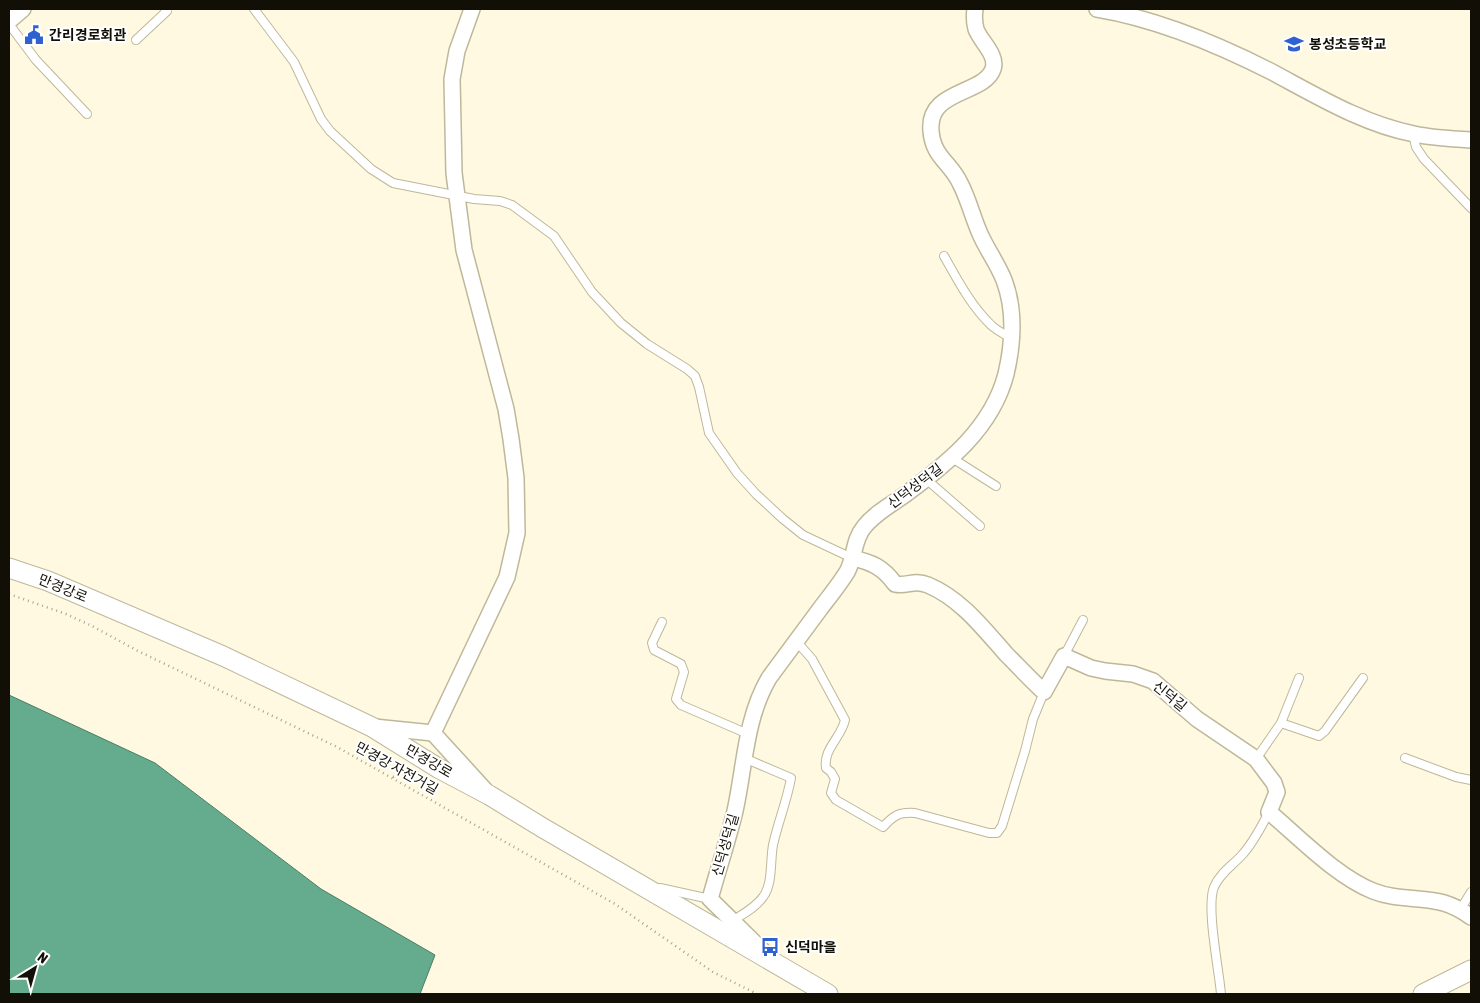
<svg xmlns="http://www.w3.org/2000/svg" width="1480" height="1003" viewBox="0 0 1480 1003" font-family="'Asap Condensed','Noto Sans KR',sans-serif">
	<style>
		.water { fill: #64ac8d; stroke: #4b7d64 }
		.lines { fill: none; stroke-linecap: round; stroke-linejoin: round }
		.service-casing { stroke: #beb89a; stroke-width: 10 }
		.minor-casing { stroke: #beb89a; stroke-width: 18 }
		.tertiary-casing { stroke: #beb89a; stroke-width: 21 }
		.path { stroke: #a7a490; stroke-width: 2.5; stroke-dasharray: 1 4; stroke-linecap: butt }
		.service { stroke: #fff; stroke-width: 8 }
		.minor { stroke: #fff; stroke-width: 15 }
		.tertiary { stroke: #fff; stroke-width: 19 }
		.labels { text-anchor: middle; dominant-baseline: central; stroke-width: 4; stroke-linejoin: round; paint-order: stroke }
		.poi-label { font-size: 14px; font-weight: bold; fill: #121006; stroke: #fff; text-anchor: start }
		.street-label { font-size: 14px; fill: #121006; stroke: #fff }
	</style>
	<rect width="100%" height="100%" fill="#fef9e0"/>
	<!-- water -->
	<path class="water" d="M9,695L155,763L321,889L435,955L420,994H9Z"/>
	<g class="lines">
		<!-- service casing -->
		<g class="service-casing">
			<g id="service">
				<path d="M254,9L294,62L321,119L330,131L371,169L393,183L474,199L500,201L512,205L554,236L592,292L621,323L647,344L687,369L695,376L699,387L709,433L737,473L756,494L783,519L803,535L852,558"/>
				<path d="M9,24L36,60L87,114"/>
				<path d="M136,40L167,11L165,9"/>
				<path d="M1413,134L1416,147L1424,159L1471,208"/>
				<path d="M944,256C957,279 971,306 991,325C996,330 1004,334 1011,338"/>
				<path d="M952,458L996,486"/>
				<path d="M926,479L980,526"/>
				<path d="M662,622L652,643L654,650L681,664L684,672L676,699L681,705L748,734"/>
				<path d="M796,641L812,659L845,720C841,738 823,749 826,768L831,772L835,779L831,793L836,800L883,827C894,815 899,812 915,813L989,833H997L1002,826L1025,751L1033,719L1044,692"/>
				<path d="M1064,656L1083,620"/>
				<path d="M1281,723L1319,736L1325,731L1363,678"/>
				<path d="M1405,758L1456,777L1471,780"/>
				<path d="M1256,759L1281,723L1299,678"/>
				<path d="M660,888L710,899"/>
				<path d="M1460,910L1471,892"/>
				<path d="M732,921C743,914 755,908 763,897C773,884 770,861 773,845C778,822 787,801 791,778L744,758"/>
				<path d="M1221,994C1219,970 1206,907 1214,887C1220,873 1233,865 1242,855C1254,842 1261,827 1269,812"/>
			</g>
		</g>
		<!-- minor casing -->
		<g class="minor-casing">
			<g id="minor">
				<path d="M1097,9C1158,19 1217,44 1272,72C1317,96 1363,124 1414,134C1433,138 1452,139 1471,140"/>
				<path d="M9,21L23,9"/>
				<path d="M852,558C871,562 883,567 895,584C907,587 913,579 928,585C961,599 983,628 1006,654C1019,667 1031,680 1044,692L1064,656L1091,668L1105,671L1133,674L1153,681L1197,719L1256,759L1274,783L1277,792L1269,812C1300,838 1336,876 1373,891C1398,901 1420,896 1444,903C1454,906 1463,911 1471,917"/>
				<path d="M374,727L433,733L485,790"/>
				<path d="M433,733L507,577L517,533L516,478L511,439L506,409L464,250L454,173L452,79L457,51L472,9"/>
				<path d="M764,952L710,899C718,870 728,840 735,811C745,766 745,719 769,678C786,655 803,632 820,609C829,597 839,585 847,572C855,558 853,540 864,527C875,513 892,504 906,494C948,463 992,428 1006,374C1013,344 1015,309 1004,280C998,265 988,251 981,236C973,219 969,200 960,183C950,162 933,157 931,131C927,89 984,95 993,69C998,55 980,41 976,29C974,22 974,16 975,9"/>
			</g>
		</g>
		<!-- tertiary casing -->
		<g class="tertiary-casing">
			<g id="tertiary">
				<path d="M9,568L48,581L223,656L372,727L438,768L489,795L543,828L828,994"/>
				<path d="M1423,994L1471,970"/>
			</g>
		</g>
		<!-- path -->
		<g class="path">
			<path d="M9,594L66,614L92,626L138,651L337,747L615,904L713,972L757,994"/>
			<path d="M393,777L415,772"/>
		</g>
		<!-- service -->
		<use href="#service" class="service"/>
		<!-- minor -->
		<use href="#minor" class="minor"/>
		<!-- tertiary -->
		<use href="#tertiary" class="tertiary"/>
	</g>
	<!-- icons -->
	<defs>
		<g id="civic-bare" transform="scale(1.5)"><path d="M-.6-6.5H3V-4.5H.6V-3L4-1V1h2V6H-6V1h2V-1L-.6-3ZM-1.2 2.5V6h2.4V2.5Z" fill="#3061d0" stroke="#fff" stroke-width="2.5" paint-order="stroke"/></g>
		<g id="school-bare" transform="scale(1.5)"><path d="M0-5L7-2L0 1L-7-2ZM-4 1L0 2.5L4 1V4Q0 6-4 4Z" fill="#3061d0" stroke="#fff" stroke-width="2.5" paint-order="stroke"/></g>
		<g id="bus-bare" transform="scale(1.5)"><path d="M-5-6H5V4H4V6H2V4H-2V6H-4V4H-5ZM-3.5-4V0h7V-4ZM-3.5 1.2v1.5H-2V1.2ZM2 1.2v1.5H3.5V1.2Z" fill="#3061d0" stroke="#fff" stroke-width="2.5" paint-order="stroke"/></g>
	</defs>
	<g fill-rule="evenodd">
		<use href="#civic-bare" x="34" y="35"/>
		<use href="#school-bare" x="1294" y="44"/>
		<use href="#bus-bare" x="770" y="947"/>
	</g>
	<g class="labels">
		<!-- poi labels -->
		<g class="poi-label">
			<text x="49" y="35">간리경로회관</text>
			<text x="1309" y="44">봉성초등학교</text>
			<text x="785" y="947">신덕마을</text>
		</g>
		<!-- street labels -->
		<g class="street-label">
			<text transform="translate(915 486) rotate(-37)">신덕성덕길</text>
			<text transform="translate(63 588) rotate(22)">만경강로</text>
			<text transform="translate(1170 696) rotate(39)">신덕길</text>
			<text transform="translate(429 761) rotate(30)">만경강로</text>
			<text transform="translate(397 768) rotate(29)">만경강 자전거길</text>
			<text transform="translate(725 845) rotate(-74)">신덕성덕길</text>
		</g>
	</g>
	<!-- border -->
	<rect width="1480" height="1003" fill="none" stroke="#121006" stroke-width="20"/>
	<!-- north arrow -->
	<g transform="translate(35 968) rotate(37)" stroke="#ffffff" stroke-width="4" paint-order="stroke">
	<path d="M0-4L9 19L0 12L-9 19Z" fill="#121006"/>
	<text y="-8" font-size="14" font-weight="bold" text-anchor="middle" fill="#121006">N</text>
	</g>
</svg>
